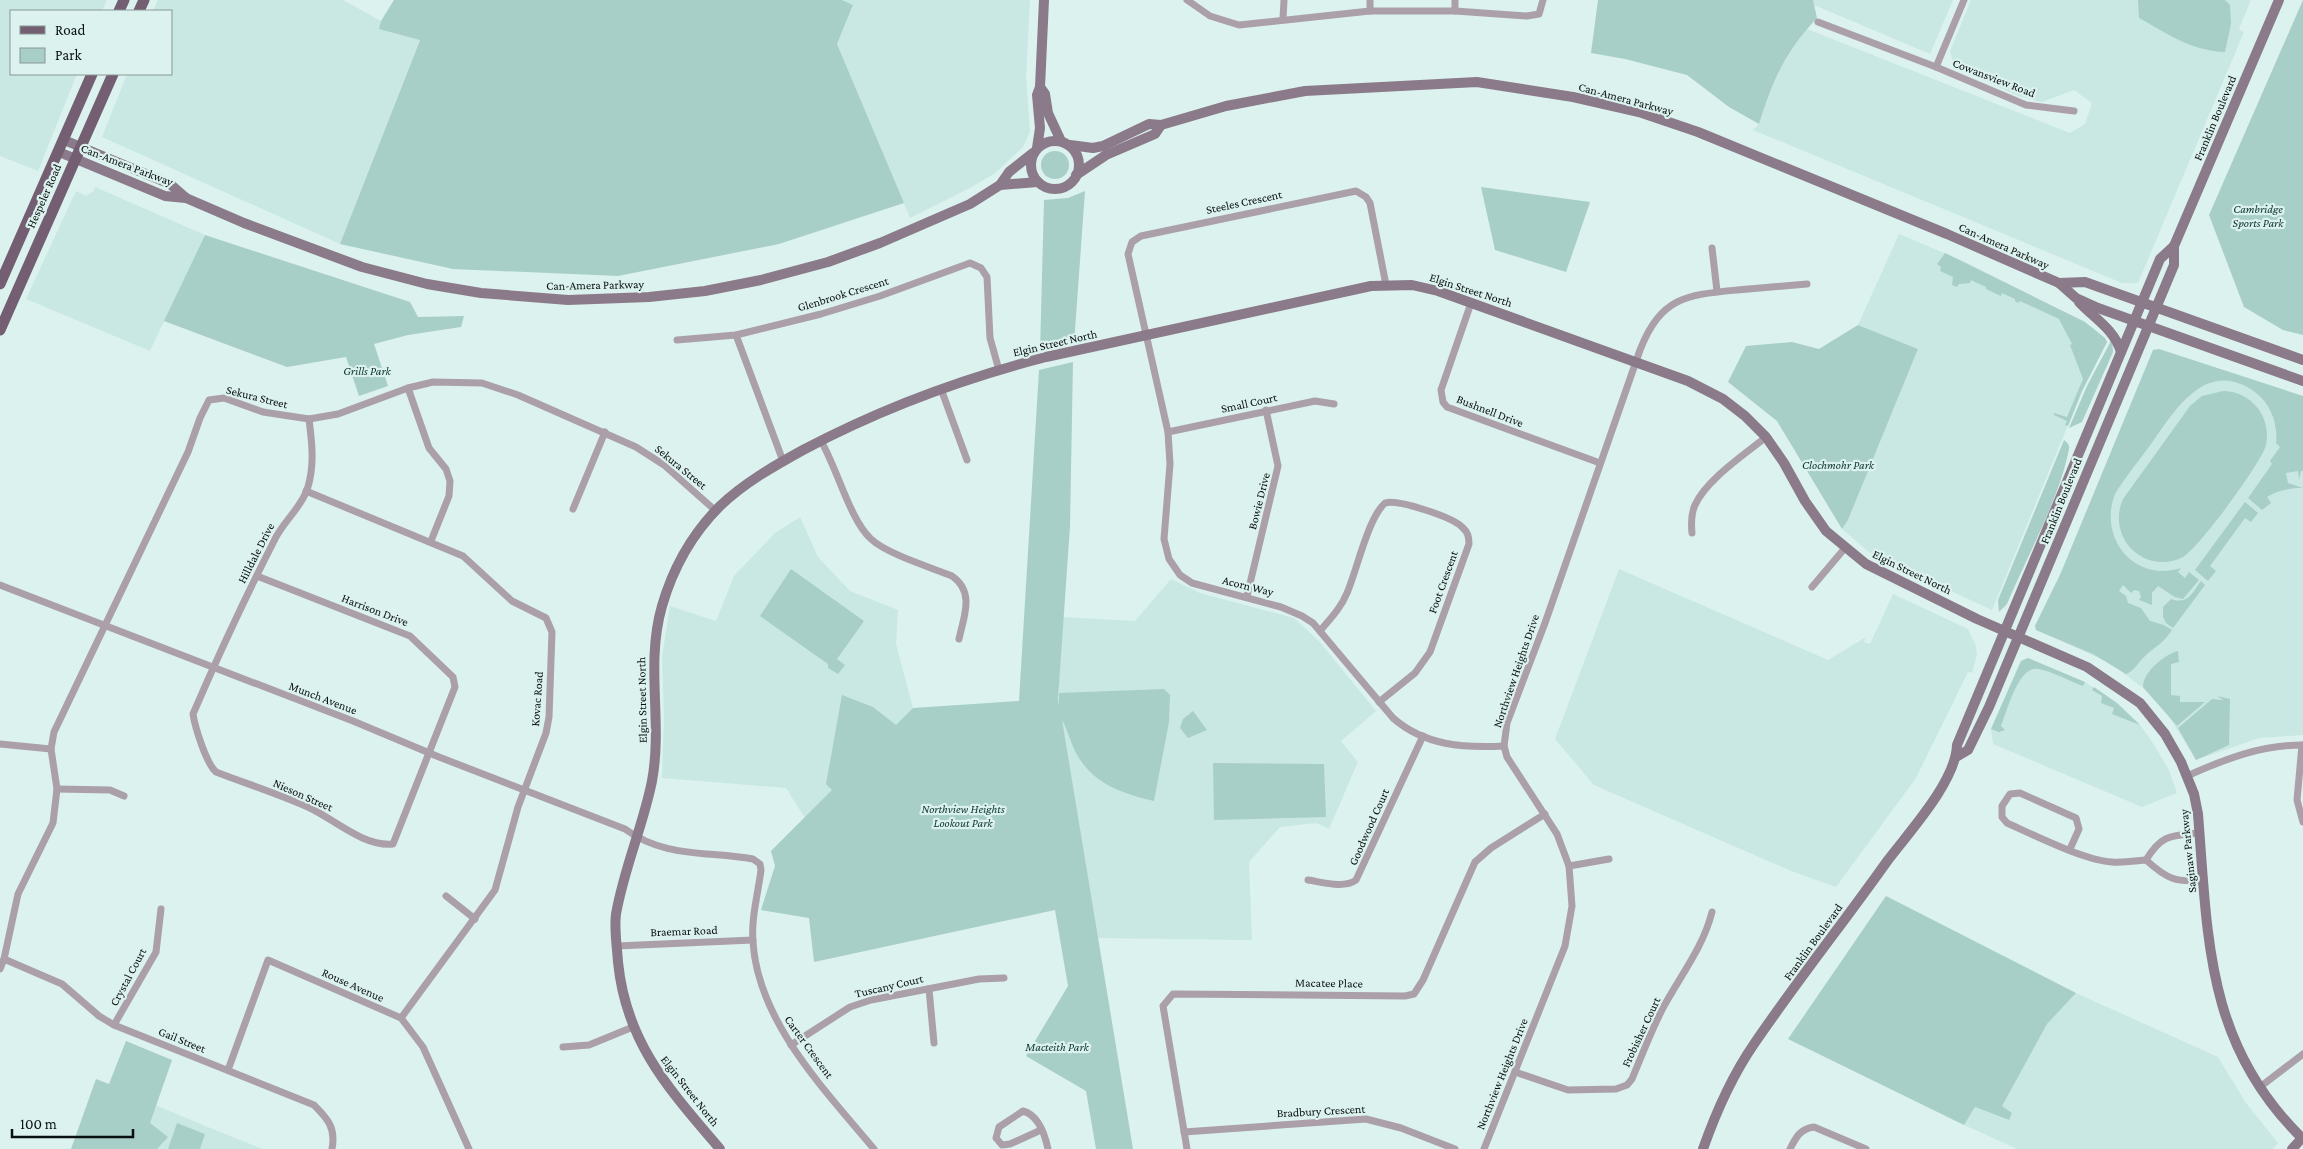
<svg xmlns="http://www.w3.org/2000/svg" width="2303" height="1149" viewBox="0 0 2303 1149" font-family="'Crimson Pro',serif">
	<style>
		.built { fill: #c9e8e3 }
		.green { fill: #a8cec8 }
		.lines { fill: none; stroke-linecap: round; stroke-linejoin: round }
		.street { stroke: #ab9faa; stroke-width: 7 }
		.secondary { stroke: #8b7a89; stroke-width: 10 }
		.primary { stroke: #745f72; stroke-width: 11 }
		.labels { text-anchor: middle; dominant-baseline: central; stroke-width: 4.5; stroke-linejoin: round; paint-order: stroke }
		.street-label { font-size: 12px; fill: #09100f; stroke: #dcf2ee }
		.park-label { font-size: 12px; font-style: italic; fill: #0b342f; stroke: #dcf2ee }
	</style>
	<rect width="100%" height="100%" fill="#dcf2ee"/>
	<!-- built -->
	<g class="built">
		<path d="M0,0H107L102,11H11V74H77L38,171L0,156Z"/>
		<path d="M158,0H343L381,21L379,29L420,39L340,244L102,137L127,74H171V11H153Z"/>
		<path d="M842,0H1030L1026,77L1030,132L1023,147L994,174L968,189L910,218L837,44L853,6Z"/>
		<path d="M1813,0H1953L1930,54L1814,5Z"/>
		<path d="M1971,0H2251L2239,29L2244,32L2138,283H2122L1753,130L1759,124L1773,78L1800,36L1807,29L2070,133L2085,124L2092,103L2074,90L2042,102L2018,96L1954,66L1950,51Z"/>
		<path d="M95,187L205,235L150,351L26,299L76,191L86,196L93,192Z"/>
		<path d="M1899,234L1961,260L2085,322L2107,342L2082,391L1992,610L1885,561L1869,552L1842,529L1848,520L1918,349L1858,325Z"/>
		<path d="M2213,371L2303,400V735L2259,738L2196,760L2167,713L2143,688L2110,663L2036,630L2035,626L2063,568L2131,408Z"/>
		<path d="M800,517L818,557L850,591L898,610L896,644L913,708L805,818L786,788L662,778L664,716L662,657L670,606L716,621L734,576L775,533Z"/>
		<path d="M1619,569L1828,660L1866,637L1864,642L1870,644L1893,594L1968,629L1976,646L1977,655L1972,673L1968,672L1916,778L1836,887L1791,871L1594,785L1555,739Z"/>
		<path d="M1171,579L1200,593L1294,618L1319,641L1376,711L1341,741L1358,762L1329,829L1316,823L1280,827L1249,862L1252,940L1096,938L1058,699L1063,617L1135,621Z"/>
		<path d="M2028,658L2085,682L2117,703L2140,725L2153,743L2169,770L2177,793L2142,807L1993,744L1991,729L2021,661Z"/>
		<path d="M2076,993L2218,1057L2246,1103L2278,1143L2273,1149H2017L1964,1125L1975,1107L2008,1120L2012,1113L2001,1106L2047,1024Z"/>
		<path d="M155,1105L215,1130L263,1149H141Z"/>
	</g>
	<!-- green -->
	<g class="green">
		<path d="M394,0H842L853,5L837,44L904,203L779,244L618,276L453,269L340,244L420,40L379,29L381,21Z"/>
		<path d="M1598,0H1813L1817,18C1784,53 1773,80 1759,124L1729,107L1687,75L1625,59L1591,53Z"/>
		<path d="M2138,0H2225L2230,5L2231,24L2225,52C2192,51 2168,34 2139,18Z"/>
		<path d="M2303,0V335L2283,330L2244,307L2209,215Z"/>
		<circle cx="1055" cy="165" r="14"/>
		<path d="M1481,187L1590,202L1566,272L1495,250Z"/>
		<path d="M1085,191L1074,344L1040,352L1044,200L1068,198Z"/>
		<path d="M205,235L410,302L418,317L464,316L461,327L408,335L374,344L388,386L359,396L346,357L287,367L164,321Z"/>
		<path d="M1945,253L2085,322L2105,338L2107,342L2082,391L2068,426L2065,425L2067,421L2054,415V413L2067,417L2083,379L2070,345L2072,344L2059,319L2020,301L2018,303L2015,301V299L2002,293L2001,296L1986,289V287L1971,280L1970,283L1959,284L1957,287L1952,285L1953,277L1940,271L1941,267L1937,264Z"/>
		<path d="M1858,325L1918,349L1848,520L1842,529L1777,421L1728,382L1746,346L1792,342L1819,349Z"/>
		<path d="M2112,339L2113,352L2082,422L2069,428L2087,386Z"/>
		<path d="M2159,349L2303,396V471H2301L2299,480L2298,471L2286,473L2288,483L2303,488C2290,488 2278,490 2267,497L2271,503L2262,510L2248,498L2272,464L2270,461L2280,447L2276,443C2278,424 2271,404 2255,392C2206,357 2175,410 2151,444C2139,461 2125,477 2115,494C2098,538 2134,583 2181,568L2178,572L2185,578L2189,572L2199,580L2183,599L2175,597L2158,586L2152,593V605L2139,600L2141,597L2139,591L2134,590L2131,593L2123,585L2119,591L2126,596L2128,603L2141,608L2150,621L2164,625L2172,630C2161,646 2155,646 2143,658C2137,664 2134,671 2126,674L2093,654L2036,630L2035,626L2060,575L2153,350Z"/>
		<path d="M1073,362L1070,526L1058,699L1059,706V693L1164,689L1170,695L1169,722L1154,801C1124,794 1096,785 1079,758C1071,746 1068,730 1062,720L1133,1149H1096L1086,1091L1026,1056L1068,986L1055,910L814,962L809,918L761,910L775,866L771,851L832,790L826,784L842,695L873,707L896,725L913,708L1019,701L1039,370Z"/>
		<path d="M2223,391C2251,391 2272,417 2266,445C2262,462 2198,549 2183,557C2165,567 2141,562 2128,545C2118,532 2116,514 2123,499L2190,406L2202,396Z"/>
		<path d="M2064,440C2067,442 2070,445 2069,449C2059,500 2028,554 2007,604L1999,612L1998,600Z"/>
		<path d="M2245,502L2258,513L2251,522L2245,518L2210,566L2216,571L2208,581L2195,570Z"/>
		<path d="M791,569L864,621L837,659L845,665L838,674L828,668V664L760,616Z"/>
		<path d="M2201,581L2205,585L2173,628L2166,623L2163,617V607L2171,599C2188,605 2192,593 2201,581Z"/>
		<path d="M2178,651L2179,662L2171,664V695L2180,696V702H2205L2177,726L2143,687C2143,672 2165,654 2178,651Z"/>
		<path d="M2028,658L2085,682L2083,686C2069,681 2054,672 2039,669C2019,664 2007,711 2001,726L2005,730L1999,732L1991,729L2021,661Z"/>
		<path d="M2094,687L2117,703L2140,725L2112,714L2114,708L2101,703L2102,696L2092,690Z"/>
		<path d="M2217,696L2230,699L2229,745L2196,760L2178,728L2212,699L2223,700Z"/>
		<path d="M1193,711L1207,730L1188,738L1180,728L1183,719Z"/>
		<path d="M1213,763L1324,764L1326,817L1214,820Z"/>
		<path d="M1886,896L2076,993L2047,1024L2002,1106L2012,1113L2009,1120L1975,1107L1964,1125L1788,1039Z"/>
		<path d="M126,1041L172,1060L150,1123L168,1137L157,1149H71L96,1079L109,1084Z"/>
		<path d="M177,1123L205,1134L200,1149H168Z"/>
	</g>
	<g class="lines">
		<!-- street -->
		<g class="street">
			<path d="M1187,0L1210,16L1239,25L1370,11H1455L1527,16L1539,14L1543,0"/>
			<path d="M1370,11V0"/>
			<path d="M1455,11V0"/>
			<path d="M1283,19L1284,0"/>
			<path d="M1818,22L1936,67L2026,105L2074,111"/>
			<path d="M1936,67L1964,0"/>
			<path d="M1712,248L1717,291"/>
			<path d="M1386,285L1370,203L1366,197L1356,191L1141,236L1132,242L1128,254L1168,432L1170,464L1164,539L1169,559L1180,575L1192,583L1281,607L1302,616L1313,623L1393,718C1425,746 1464,748 1504,746"/>
			<path d="M1471,303L1441,390L1443,402L1447,407L1600,463"/>
			<path d="M736,335L783,461"/>
			<path d="M677,340L736,335L821,314L880,296L970,263L981,268L987,277L990,338L999,370"/>
			<path d="M408,388L429,448L446,469L450,481L449,496L431,541"/>
			<path d="M941,389L967,460"/>
			<path d="M1168,432L1315,401L1334,404"/>
			<path d="M821,441C837,468 850,520 871,539C887,554 930,567 952,576C975,592 964,616 959,639"/>
			<path d="M306,491L463,556L512,601L546,618L552,632L549,717L546,733L518,807L495,890L401,1018"/>
			<path d="M573,509L605,432"/>
			<path d="M1692,533C1691,523 1691,514 1695,505C1706,480 1744,455 1766,437"/>
			<path d="M257,576L410,636L453,677L455,687L393,844C364,847 335,820 310,808C279,794 247,784 216,772C206,763 195,727 193,714C218,656 245,598 274,541C282,523 300,509 307,490C315,466 312,443 309,419"/>
			<path d="M0,585L353,721L439,757L625,829C664,858 708,851 753,859L760,864L761,870C758,894 751,918 753,942C758,1022 825,1090 874,1149"/>
			<path d="M1812,587L1845,548"/>
			<path d="M1247,596L1278,466L1266,410"/>
			<path d="M1320,631C1330,619 1341,608 1347,593C1357,570 1368,518 1385,503C1398,499 1452,517 1462,527C1468,532 1469,537 1469,544L1430,652L1415,673L1379,702"/>
			<path d="M0,744L51,749"/>
			<path d="M2302,745L2297,800L2303,822"/>
			<path d="M2187,776C2225,759 2261,745 2303,745"/>
			<path d="M57,789L110,790L124,796"/>
			<path d="M2070,849L2079,829L2076,818L2020,793L2010,794L2002,806V817L2007,823C2034,835 2083,860 2112,862C2123,863 2135,861 2146,860C2167,879 2176,883 2204,880"/>
			<path d="M2146,860C2162,834 2171,836 2199,833"/>
			<path d="M1569,866L1609,859"/>
			<path d="M1308,880C1322,882 1344,889 1356,880L1423,736"/>
			<path d="M446,896L475,919"/>
			<path d="M617,946L753,940"/>
			<path d="M4,959L62,984L99,1016L114,1025L314,1105C328,1119 336,1128 332,1149"/>
			<path d="M0,969L4,959L18,894L53,823L57,789L51,749L54,732L188,452L200,418L209,400L224,398L263,412L309,419L338,414L408,388L433,382L482,383L518,395L636,447L664,465L716,511"/>
			<path d="M929,989L934,1043"/>
			<path d="M114,1025L156,952L161,909"/>
			<path d="M791,1045L850,1007L871,1000L979,979L1004,978"/>
			<path d="M563,1047L589,1045L633,1027"/>
			<path d="M228,1070L268,960L401,1018L423,1047L469,1149"/>
			<path d="M1515,1072L1568,1090L1616,1089L1627,1085L1632,1079C1642,1055 1651,1031 1663,1008C1680,976 1703,948 1712,912"/>
			<path d="M2260,1087L2303,1054"/>
			<path d="M1041,1130L1010,1144L1002,1145L996,1138L999,1127L1023,1111C1038,1115 1045,1135 1048,1149"/>
			<path d="M1184,1132L1366,1119L1401,1128L1455,1149"/>
			<path d="M1187,1149L1163,1006L1173,994L1405,996L1414,994L1423,980L1475,862L1491,848L1545,814"/>
			<path d="M1484,1149L1565,946L1572,906L1569,866L1557,834L1507,757L1504,746L1507,723L1545,623L1640,350C1661,297 1686,295 1737,290C1760,288 1783,286 1807,284"/>
			<path d="M1790,1149C1796,1137 1800,1129 1814,1127L1866,1149"/>
		</g>
		<!-- secondary -->
		<g class="secondary">
			<path d="M1040,87L1045,94L1048,113L1061,141"/>
			<path d="M64,140L170,184L186,198L244,223L362,267L427,284L481,293L568,300L649,297L705,291L761,280L828,262L880,243L970,204L1000,185L1009,172L1033,153"/>
			<circle cx="1055" cy="165" r="24"/>
			<path d="M1070,145L1093,148L1103,146L1149,124L1161,125L1226,106L1305,91L1477,82L1573,97L1639,112L1698,132L1947,234L2059,283L2076,298L2098,308L2303,381"/>
			<path d="M1037,148L1040,128L1037,95L1040,87L1044,0"/>
			<path d="M59,152L165,196L186,198"/>
			<path d="M1076,175L1106,155L1155,134L1161,125"/>
			<path d="M1000,185L1038,182"/>
			<path d="M2059,283L2085,282L2303,360"/>
			<path d="M2079,302C2095,319 2114,329 2121,352"/>
			<path d="M1956,757L1968,750L1989,707L2174,265V246L2279,0"/>
			<path d="M720,1149C669,1089 626,1043 618,962C617,946 614,929 616,914C624,868 643,826 652,781C663,722 645,665 662,606C673,568 692,534 720,506C744,483 774,466 803,450C880,409 961,379 1046,357L1371,286L1412,285L1438,291L1688,381L1723,399L1745,416L1766,437L1784,463L1805,501L1826,531L1866,564L1977,619L2087,667L2140,703L2165,734L2181,762L2194,794L2198,814C2208,939 2206,1045 2303,1139"/>
			<path d="M1703,1149C1716,1112 1732,1076 1754,1044C1797,981 1844,922 1888,860C1910,831 1956,781 1957,745L2160,259L2174,246"/>
			<path d="M2292,1149L2302,1138"/>
		</g>
		<!-- primary -->
		<g class="primary">
			<path d="M119,11L124,0"/>
			<path d="M139,11L144,0"/>
			<path d="M0,284L92,74"/>
			<path d="M0,330L113,74"/>
		</g>
	</g>
	<g class="labels">
		<!-- street labels -->
		<g class="street-label">
			<text transform="translate(1994 78) rotate(21)">Cowansview Road</text>
			<text transform="translate(1626 99) rotate(15)">Can-Amera Parkway</text>
			<text transform="translate(2215 118) rotate(-67)">Franklin Boulevard</text>
			<text transform="translate(127 165) rotate(21)">Can-Amera Parkway</text>
			<text transform="translate(44 196) rotate(-66)">Hespeler Road</text>
			<text transform="translate(1244 202) rotate(-12)">Steeles Crescent</text>
			<text transform="translate(2004 246) rotate(24)">Can-Amera Parkway</text>
			<text transform="translate(595 285) rotate(-1)">Can-Amera Parkway</text>
			<text transform="translate(1471 290) rotate(18)">Elgin Street North</text>
			<text transform="translate(843 294) rotate(-17)">Glenbrook Crescent</text>
			<text transform="translate(1055 343) rotate(-13)">Elgin Street North</text>
			<text transform="translate(257 397) rotate(14)">Sekura Street</text>
			<text transform="translate(1249 403) rotate(-12)">Small Court</text>
			<text transform="translate(1490 411) rotate(21)">Bushnell Drive</text>
			<text transform="translate(681 467) rotate(39)">Sekura Street</text>
			<text transform="translate(1259 501) rotate(-76)">Bowie Drive</text>
			<text transform="translate(2061 501) rotate(-68)">Franklin Boulevard</text>
			<text transform="translate(256 553) rotate(-63)">Hilldale Drive</text>
			<text transform="translate(1912 572) rotate(26)">Elgin Street North</text>
			<text transform="translate(1443 582) rotate(-70)">Foot Crescent</text>
			<text transform="translate(1248 586) rotate(14)">Acorn Way</text>
			<text transform="translate(375 610) rotate(21)">Harrison Drive</text>
			<text transform="translate(1516 671) rotate(-71)">Northview Heights Drive</text>
			<text transform="translate(323 698) rotate(21)">Munch Avenue</text>
			<text transform="translate(537 699) rotate(-86)">Kovac Road</text>
			<text transform="translate(642 700) rotate(-91)">Elgin Street North</text>
			<text transform="translate(303 795) rotate(24)">Nieson Street</text>
			<text transform="translate(1369 827) rotate(-66)">Goodwood Court</text>
			<text transform="translate(2188 851) rotate(-96)">Saginaw Parkway</text>
			<text transform="translate(684 931) rotate(-2)">Braemar Road</text>
			<text transform="translate(1813 942) rotate(-54)">Franklin Boulevard</text>
			<text transform="translate(128 977) rotate(-62)">Crystal Court</text>
			<text transform="translate(1329 983) rotate(1)">Macatee Place</text>
			<text transform="translate(353 985) rotate(24)">Rouse Avenue</text>
			<text transform="translate(889 986) rotate(-13)">Tuscany Court</text>
			<text transform="translate(1641 1032) rotate(-65)">Frobisher Court</text>
			<text transform="translate(182 1040) rotate(22)">Gail Street</text>
			<text transform="translate(809 1047) rotate(54)">Carter Crescent</text>
			<text transform="translate(1502 1074) rotate(-68)">Northview Heights Drive</text>
			<text transform="translate(690 1091) rotate(52)">Elgin Street North</text>
			<text transform="translate(1321 1111) rotate(-3)">Bradbury Crescent</text>
		</g>
		<!-- park labels -->
		<g class="park-label">
			<text x="2258" y="209">Cambridge<tspan x="2258" dy="14">Sports Park</tspan></text>
			<text x="367" y="371">Grills Park</text>
			<text x="1838" y="465">Clochmohr Park</text>
			<text x="963" y="809">Northview Heights<tspan x="963" dy="14">Lookout Park</tspan></text>
			<text x="1057" y="1047">Macteith Park</text>
		</g>
	</g>
	<!-- legend -->
	<rect x="10" y="10" width="162" height="65" fill="#dcf2ee" stroke="#889895"/>
	<rect x="20" y="26" width="25" height="8" fill="#745f72" stroke="#889895"/>
	<text x="55" y="35" font-size="15" fill="#09100f">Road</text>
	<rect x="20" y="48" width="25" height="15" fill="#a8cec8" stroke="#889895"/>
	<text x="55" y="60" font-size="15" fill="#09100f">Park</text>
	<!-- scale -->
	<path d="M12 1129v8h121v-8" fill="none" stroke="#09100f" stroke-width="2.5"/>
	<text x="20" y="1129" font-size="15" fill="#09100f" stroke="#dcf2ee" stroke-width="4" paint-order="stroke">100 m</text>
</svg>
